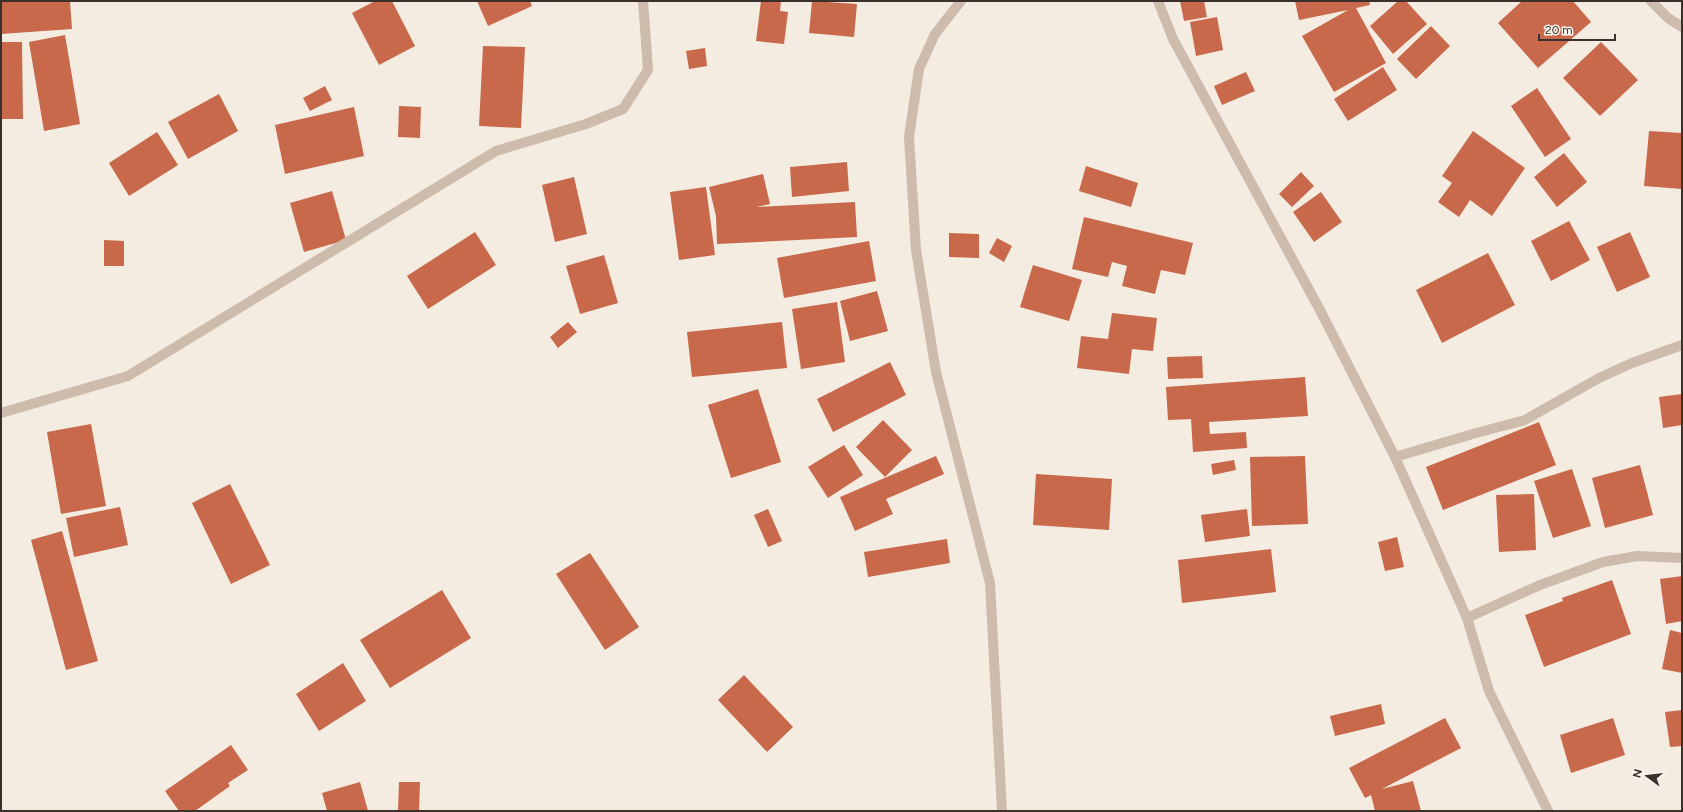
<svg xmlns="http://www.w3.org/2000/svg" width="1683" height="812" viewBox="0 0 1683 812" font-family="Figtree,sans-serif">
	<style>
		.building { fill: #c8694b }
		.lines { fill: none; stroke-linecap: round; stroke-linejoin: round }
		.minor { stroke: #cdbbac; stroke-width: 10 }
	</style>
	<rect width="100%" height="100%" fill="#f4ebe1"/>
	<!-- building -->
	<g class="building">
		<path d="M1,1H70L72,29L1,34Z"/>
		<path d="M375,1H392L415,46L379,65L352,13Z"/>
		<path d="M477,1H530L532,6L488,26Z"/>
		<path d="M761,1H781L780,11L788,12L784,44L756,41Z"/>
		<path d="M812,1L857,4L854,37L809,33Z"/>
		<path d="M1180,1H1204L1207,17L1184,21Z"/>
		<path d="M1295,1H1369L1370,5L1356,8L1386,63L1334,92L1302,36L1348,10L1299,20Z"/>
		<path d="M1398,1H1406L1427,24L1393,54L1370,26Z"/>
		<path d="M1522,1H1573L1591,22L1538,68L1498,23Z"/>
		<path d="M1217,17L1223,50L1196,56L1190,22Z"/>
		<path d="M1431,26L1450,46L1416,79L1397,59Z"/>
		<path d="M65,35L80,124L44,131L29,42Z"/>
		<path d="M1,42H22L23,119H1Z"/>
		<path d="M1601,42L1638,80L1600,116L1563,78Z"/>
		<path d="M483,46L525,47L521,128L479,126Z"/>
		<path d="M705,48L707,66L689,69L686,51Z"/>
		<path d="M1383,67L1397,90L1348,121L1334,99Z"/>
		<path d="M1246,72L1255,91L1222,105L1214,86Z"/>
		<path d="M325,86L332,100L310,111L303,98Z"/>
		<path d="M1537,88L1571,139L1545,157L1511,106Z"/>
		<path d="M219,94L238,131L188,159L168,122Z"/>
		<path d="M399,106L421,107L420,138L398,137Z"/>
		<path d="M354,107L364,156L285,174L275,125Z"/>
		<path d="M1473,131L1525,168L1492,216L1470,200L1459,217L1438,202L1452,183L1442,176Z"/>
		<path d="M1649,131L1682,133V189L1644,186Z"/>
		<path d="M157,132L178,165L129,196L109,163Z"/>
		<path d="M1564,153L1587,182L1557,207L1534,177Z"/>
		<path d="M847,162L849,191L792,197L790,167Z"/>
		<path d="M1086,166L1138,183L1131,207L1079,191Z"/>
		<path d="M1301,172L1314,186L1292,207L1279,194Z"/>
		<path d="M763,174L770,204L756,207L855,202L857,237L717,244L716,216L709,187Z"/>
		<path d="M574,177L587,234L555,242L542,185Z"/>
		<path d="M706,187L715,255L679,260L670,192Z"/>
		<path d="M332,191L346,240L304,252L290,203Z"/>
		<path d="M1321,192L1342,222L1314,242L1293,212Z"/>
		<path d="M1084,217L1193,243L1185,275L1161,270L1155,294L1122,286L1127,266L1112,262L1108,277L1072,269Z"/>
		<path d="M1569,221L1590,260L1551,281L1531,241Z"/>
		<path d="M475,232L496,265L428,309L407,276Z"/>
		<path d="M1630,232L1650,277L1617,292L1597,247Z"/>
		<path d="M949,233L979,234V258L949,257Z"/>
		<path d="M997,238L1012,246L1004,262L989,253Z"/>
		<path d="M104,240L124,241V266H104Z"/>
		<path d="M869,241L876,281L784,298L777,258Z"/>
		<path d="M1488,253L1515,305L1442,343L1416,290Z"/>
		<path d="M604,255L618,303L580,314L566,266Z"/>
		<path d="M1033,265L1082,280L1069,321L1020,307Z"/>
		<path d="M877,291L888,331L850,341L840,301Z"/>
		<path d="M837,302L845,362L801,369L792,309Z"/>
		<path d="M1112,313L1157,318L1153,351L1132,349L1129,374L1077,368L1081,336L1108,339Z"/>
		<path d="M568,322L577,332L558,348L550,337Z"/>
		<path d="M782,322L787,368L692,377L687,332Z"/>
		<path d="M1202,356L1203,378L1168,379L1167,357Z"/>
		<path d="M890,362L906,395L833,432L817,399Z"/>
		<path d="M1305,377L1308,416L1209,422L1210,434L1246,432L1247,448L1193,452L1191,419L1168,420L1166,387Z"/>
		<path d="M758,389L781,462L731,478L708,405Z"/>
		<path d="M1682,394V425L1663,428L1659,397Z"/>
		<path d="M883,420L912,450L885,477L856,447Z"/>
		<path d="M1539,422L1556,465L1443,510L1426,467Z"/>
		<path d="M91,424L106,506L61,514L47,432Z"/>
		<path d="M844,445L863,475L828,498L808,467Z"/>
		<path d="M936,456L944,474L886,499L893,514L855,531L840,497Z"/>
		<path d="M1305,456L1308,524L1252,526L1250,457Z"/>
		<path d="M1234,460L1236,470L1213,475L1211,464Z"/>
		<path d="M1640,465L1653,515L1605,528L1592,478Z"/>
		<path d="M1572,469L1591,526L1553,538L1534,481Z"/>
		<path d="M1036,474L1112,479L1109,530L1033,525Z"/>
		<path d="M230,484L270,565L231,584L192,503Z"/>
		<path d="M1534,494L1536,550L1499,552L1496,495Z"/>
		<path d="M120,507L128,545L74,557L66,518Z"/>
		<path d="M768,509L782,541L768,547L754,515Z"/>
		<path d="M1247,509L1250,536L1205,542L1201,515Z"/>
		<path d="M62,531L98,661L66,670L31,540Z"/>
		<path d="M1397,537L1404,567L1385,571L1378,542Z"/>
		<path d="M947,539L950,563L868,577L864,552Z"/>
		<path d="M1271,549L1276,592L1182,603L1178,560Z"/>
		<path d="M590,553L639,627L605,650L556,574Z"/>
		<path d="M1682,576V621L1666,624L1660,579Z"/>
		<path d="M1612,580L1631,634L1544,667L1525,615L1563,601L1562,598Z"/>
		<path d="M442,590L471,638L390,688L360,640Z"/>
		<path d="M1670,630L1682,633V673L1662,669Z"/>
		<path d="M343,663L366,701L319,731L296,694Z"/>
		<path d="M744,675L793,727L767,752L718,700Z"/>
		<path d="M1381,704L1385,724L1335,736L1330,716Z"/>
		<path d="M1682,710V746L1670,747L1665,712Z"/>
		<path d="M1445,718L1461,748L1382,789L1413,781L1421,811H1375L1371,795L1365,798L1349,768Z"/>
		<path d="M1613,718L1625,755L1571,773L1560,735Z"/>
		<path d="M231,745L248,770L228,783L230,786L195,811H179L165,791Z"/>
		<path d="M360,782L368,811H327L322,793Z"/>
		<path d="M399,782H420L419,811H398Z"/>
	</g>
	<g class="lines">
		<!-- minor -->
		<g class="minor">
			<path d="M961,1L935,34L919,69L909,137L916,250L936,372L990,583L1002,811"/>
			<path d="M1158,1L1173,39L1321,312L1395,457L1467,618L1489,691L1548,811"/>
			<path d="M1651,1L1668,18L1682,27"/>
			<path d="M1,413L128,376L496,151L586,124L623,109L648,70L643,1"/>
			<path d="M1395,457L1476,433L1525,420L1599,378L1632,363L1682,345"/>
			<path d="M1467,618L1540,585L1603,562L1637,556L1682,558"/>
		</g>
	</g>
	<!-- border -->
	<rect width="1683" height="812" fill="none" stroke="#3b302b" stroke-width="4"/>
	<!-- north arrow -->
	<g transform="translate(1647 776) rotate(285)" stroke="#fbf5ee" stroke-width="3" paint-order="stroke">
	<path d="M0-3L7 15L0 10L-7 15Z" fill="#3b302b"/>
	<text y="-6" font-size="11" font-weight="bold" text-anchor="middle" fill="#3b302b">N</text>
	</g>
	<!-- scale -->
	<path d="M1539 34v6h76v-6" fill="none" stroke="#3b302b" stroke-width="2"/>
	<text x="1545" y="34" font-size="12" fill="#3b302b" stroke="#fbf5ee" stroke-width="3" paint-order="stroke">20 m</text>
</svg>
